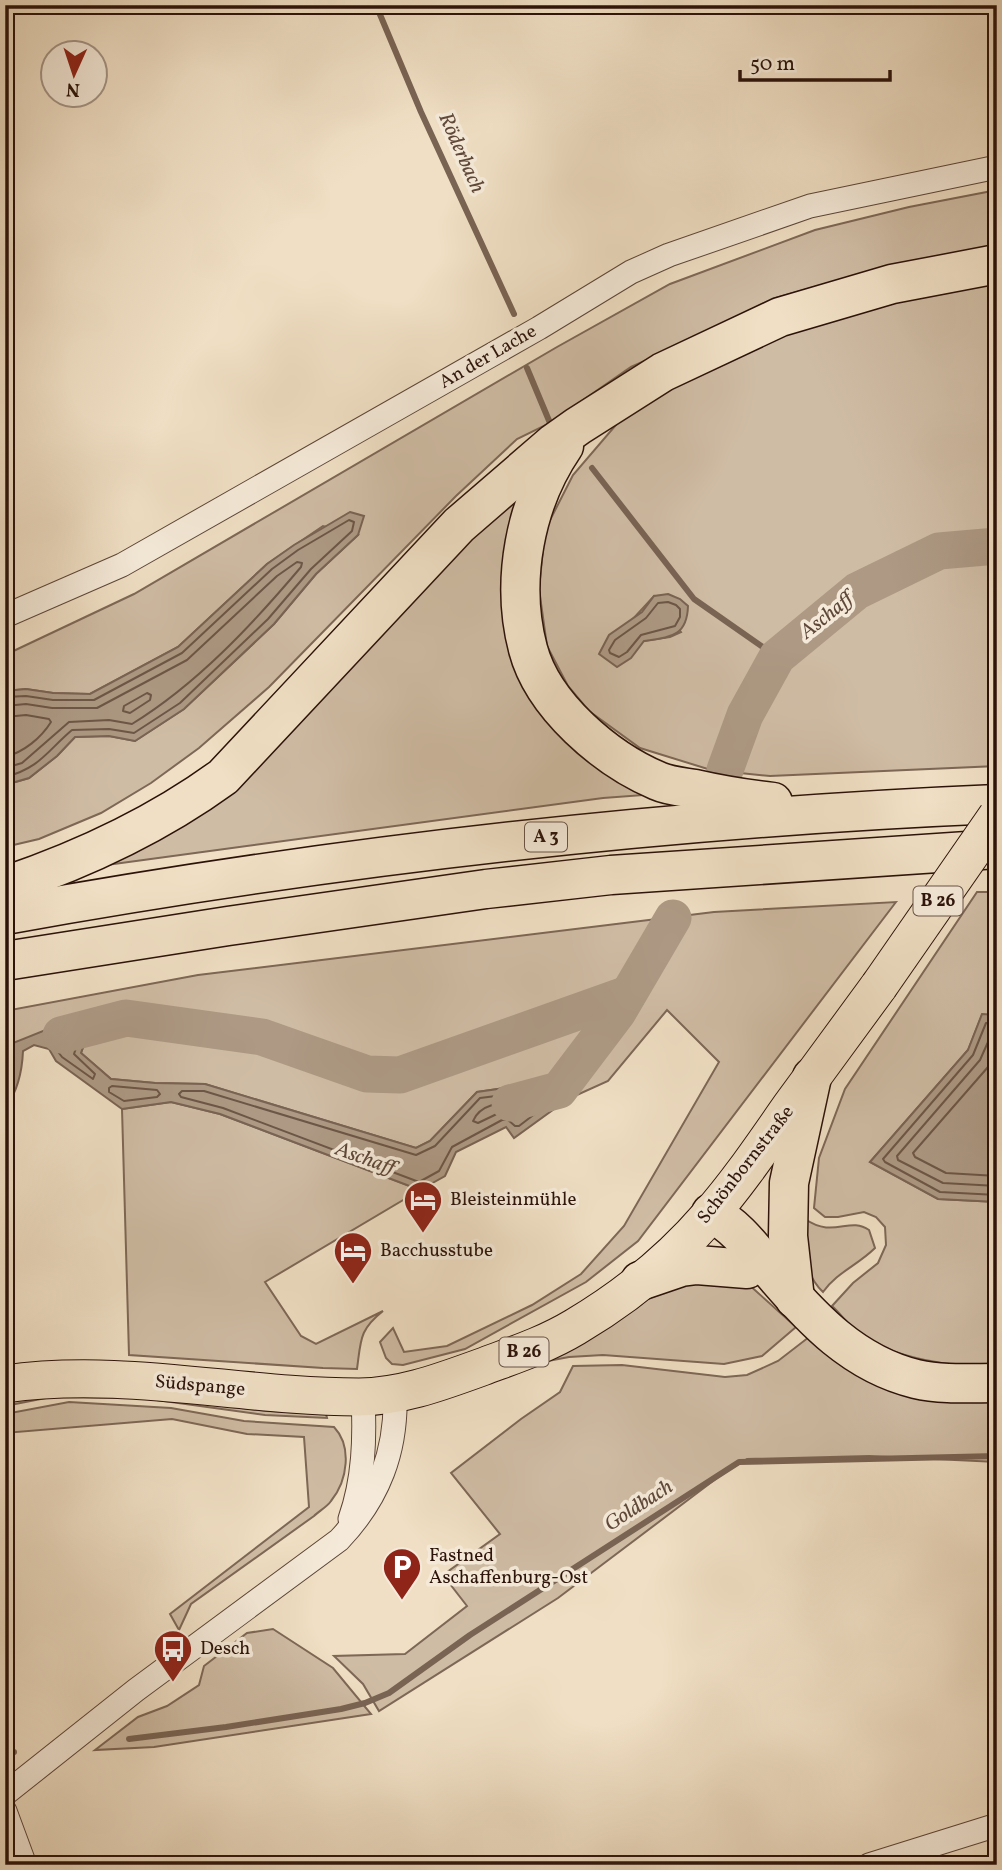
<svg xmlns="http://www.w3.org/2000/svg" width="1002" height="1870" viewBox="0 0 1002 1870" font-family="Vollkorn,serif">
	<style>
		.green { fill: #cfbca4; stroke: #7d6756; stroke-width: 2; fill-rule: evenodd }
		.water { fill: #ad9984; stroke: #796353; stroke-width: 2 }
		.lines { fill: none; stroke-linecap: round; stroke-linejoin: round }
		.shore { stroke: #6c5646; stroke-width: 2 }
		.stream { stroke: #796353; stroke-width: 6 }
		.river { stroke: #ad9984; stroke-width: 37 }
		.minor-casing { stroke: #5c4538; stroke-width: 25 }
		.primary-casing { stroke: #2b1209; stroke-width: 39 }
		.motorway-casing { stroke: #2b1209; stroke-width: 41 }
		.minor { stroke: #f5ead9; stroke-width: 23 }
		.primary { stroke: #f0dfc4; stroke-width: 37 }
		.motorway { stroke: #f0dfc4; stroke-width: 38 }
		.rail { stroke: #2b1209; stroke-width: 5; stroke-dasharray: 12 12; stroke-linecap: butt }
		.primary-bridge-casing { stroke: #2b1209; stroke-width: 39; stroke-linecap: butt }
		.primary-bridge { stroke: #f0dfc4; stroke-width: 37 }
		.labels { text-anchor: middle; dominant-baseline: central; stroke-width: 7; stroke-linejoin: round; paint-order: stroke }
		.shield { fill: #f5ead9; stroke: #685347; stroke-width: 2 }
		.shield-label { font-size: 18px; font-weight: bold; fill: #2b1209 }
		.street-label { font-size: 19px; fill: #2b1209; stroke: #f5ead9 }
		.poi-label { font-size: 19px; fill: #2b1209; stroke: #f5ead9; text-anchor: start }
		.water-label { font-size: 21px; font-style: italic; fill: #5f483a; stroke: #f5ead9 }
	</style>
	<rect width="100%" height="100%" fill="#f0dfc4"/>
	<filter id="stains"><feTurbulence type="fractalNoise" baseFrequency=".00286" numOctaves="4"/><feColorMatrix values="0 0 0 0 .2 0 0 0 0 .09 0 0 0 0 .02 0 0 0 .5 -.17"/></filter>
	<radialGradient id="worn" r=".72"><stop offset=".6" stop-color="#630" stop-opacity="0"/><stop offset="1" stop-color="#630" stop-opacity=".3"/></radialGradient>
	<!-- green -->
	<g class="green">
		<path d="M997,190V248L889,266L772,299L701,336L631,367L550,423L517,439L456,496L269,687L199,748L151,783L101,813L39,839L5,847V785L29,778L57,756L75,737L109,736L135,741L184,709L274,624L316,574L358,535L323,526L267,564L178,647L90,694L53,693L26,689L5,691V655L134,594L557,347L670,284L815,230L909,207Z"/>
		<path d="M997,278V766L770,776L711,770L640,748L589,711L568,686L547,646L539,589L545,530L573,475L621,419L673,385L784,333L893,298ZM654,596L681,632L670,637L644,641L632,620Z"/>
		<path d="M537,472L509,619L658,794L603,798L77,869L122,851Z"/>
		<path d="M977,892H997V1015H982L968,1050L870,1162L938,1199L997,1202V1365C955,1368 893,1359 859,1333C849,1326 841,1314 832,1306L853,1283L878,1263L886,1245L885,1227L876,1217L864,1212L838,1217H825L814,1208L819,1158L845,1089Z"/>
		<path d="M896,902L638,1241L586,1282L465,1349L403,1365L392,1364L386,1358L380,1342L393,1328L404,1352L447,1346L532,1305L581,1274L624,1226L719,1062L667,1010L608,1081L568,1099L548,1082L477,1092L430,1141L416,1148L205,1084L155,1083L111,1079L81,1053L86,1039L98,1032L101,1020L13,1043L5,1050V1011L198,975L714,912Z"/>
		<path d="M171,1102L220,1114L420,1190L265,1282L301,1336L316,1344L383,1311C359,1330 361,1340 357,1369L323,1368L129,1355L122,1109Z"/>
		<path d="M5,1169L10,1171L8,1360H5Z"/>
		<path d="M805,1219C834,1239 849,1216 869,1230L875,1248C858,1265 836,1273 823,1292C801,1271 805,1246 805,1219Z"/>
		<path d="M695,1276L747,1283L796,1327L762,1356L724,1364L603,1355L569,1357L532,1364L644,1300Z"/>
		<path d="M809,1337L997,1398V1462L869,1456L747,1459L721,1475L558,1598L379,1711L363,1684L334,1656L405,1654L467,1606L443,1575L500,1534L451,1473L521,1419L560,1392L573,1366L622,1365L725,1377L747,1375L778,1361Z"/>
		<path d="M81,1389L267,1411L326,1414L327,1418L265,1415L142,1398L51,1397L5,1406V1395Z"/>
		<path d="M69,1402L171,1408L244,1421L334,1427C352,1446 348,1480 331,1501C327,1507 319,1511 314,1516L191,1604L179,1630L170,1614L309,1507L304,1437L247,1434L172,1419L5,1433V1414Z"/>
		<path d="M273,1629L333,1668L371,1714L154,1747L95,1750L138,1717L167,1706L199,1685L204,1666L247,1633Z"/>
	</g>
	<!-- water -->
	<g class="water">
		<path d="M350,512L364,516L358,535L316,574L274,624L184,709L135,741L109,736L75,737L57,756L29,778L5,785V691L26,689L53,693L90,694L178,647L267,564L294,545Z"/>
		<path d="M668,594L680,599L688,606C687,637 670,637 644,641L631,658L617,667L599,654L609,635L642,612L654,596Z"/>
		<path d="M982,1014L997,1015V1202L938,1199L870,1162L968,1050Z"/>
		<path d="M101,1020L98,1032L86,1039L81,1053L111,1079L155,1083L205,1084L416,1148L430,1141L477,1092L548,1082L568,1099L514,1138L506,1127L456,1152L445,1176L420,1190L220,1114L171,1102L122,1109L56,1061L49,1049L34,1045L23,1051C22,1074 17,1091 5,1110V1050L13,1043L68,1021Z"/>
	</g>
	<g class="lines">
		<!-- shore -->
		<g class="shore">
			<path d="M668,602L676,605L680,609V617L675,626L641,635L627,652L619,657L610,653L609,650L615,640L646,618L658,603Z"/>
			<path d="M147,693L151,695L150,700L130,713L123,711L124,706Z"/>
			<path d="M5,697L26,696L53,700H94L182,653L272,569L298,550L349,520L354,522L352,531L311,569L268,619L180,703L134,733L109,729L72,730C47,751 40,768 5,777"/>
			<path d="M5,706L26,704L52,708H97L187,660L277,576L297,562L302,563L301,567C252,625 197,684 132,724L109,720L69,722L22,763L5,768"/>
			<path d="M5,717L26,715L49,719L51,722C41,738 24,752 5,757"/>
			<path d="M997,1022L986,1023L973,1055L883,1159L885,1162L940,1192L997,1195"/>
			<path d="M70,1028L82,1030L74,1054L95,1074L93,1079L62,1057L49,1040L50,1036Z"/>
			<path d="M997,1031L992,1033L980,1060L897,1156L898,1160L943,1183L997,1186"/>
			<path d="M997,1049L988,1067L913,1153L915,1157L946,1173L997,1176"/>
			<path d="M112,1086L157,1090L160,1094L157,1097L124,1101L109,1092V1088Z"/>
			<path d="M544,1090L553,1096V1100L519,1126H515L508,1120H502L452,1147L439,1171L419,1182L223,1108L181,1097L179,1094L182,1091H204L416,1155L435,1146L480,1098Z"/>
			<path d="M528,1100L532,1102V1105L519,1115L501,1112L478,1123L473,1121C481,1101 509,1102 528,1100Z"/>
		</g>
		<!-- stream -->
		<g class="stream">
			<path d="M376,5L421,112L514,314"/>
			<path d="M527,368L550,423"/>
			<path d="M592,468L694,599L777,657"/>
			<path d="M129,1739L226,1727L341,1709L365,1703L389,1693L470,1635L739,1462L997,1456"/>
			<path d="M5,1753L14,1752"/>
		</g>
		<!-- river -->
		<g class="river">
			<path d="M725,770L745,715L777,657L857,591L939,551L997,546"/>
			<path d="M61,1035L126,1018L262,1037L367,1074L400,1075L628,994"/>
			<path d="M510,1103L559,1090L618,1012L673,918"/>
		</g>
		<!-- minor casing -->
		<g class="minor-casing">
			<g id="minor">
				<path d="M5,616L122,565L539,328L631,272L669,255L810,206L997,167"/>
				<path d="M350,1519C364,1479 365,1438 363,1397"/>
				<path d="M5,1794L136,1690L339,1540C379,1498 397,1451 395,1393"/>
				<path d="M5,1811L25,1865"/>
				<path d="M869,1865L997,1825"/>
			</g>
		</g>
		<!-- primary casing -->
		<g class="primary-casing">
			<path id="primary" d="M5,1384C123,1367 242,1397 359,1397C402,1397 443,1381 482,1367C514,1355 545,1345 575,1327C624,1298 671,1260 709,1216C739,1182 765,1143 791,1106C820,1066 850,1026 879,986"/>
		</g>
		<!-- motorway casing -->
		<g class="motorway-casing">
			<g id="motorway">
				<path d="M564,446C525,503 510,581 528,649C543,706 606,759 658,781C669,786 683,787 695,789C721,795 746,799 773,802"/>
				<path d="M5,886C82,860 157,825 223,777L459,525L554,443L578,426L663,372L780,317L892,284L997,264"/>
				<path d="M5,915C333,856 664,818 997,804"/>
				<path d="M5,961L228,926L486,889L611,875L997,849"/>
				<path d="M711,1213C737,1226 754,1251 772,1272C812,1319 854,1364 916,1379C942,1385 970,1383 997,1383"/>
				<path d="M640,1281L681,1267L697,1265L747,1269"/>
				<path d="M795,1299L788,1236L789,1183L812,1077"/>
			</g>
		</g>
		<!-- minor -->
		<use href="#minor" class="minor"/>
		<!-- primary -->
		<use href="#primary" class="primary"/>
		<!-- motorway -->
		<use href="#motorway" class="motorway"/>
		<!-- rail -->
		<path class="rail" d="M5,8L12,5"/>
		<!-- primary-bridge casing -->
		<g class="primary-bridge-casing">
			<path id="primary-bridge" d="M879,986L997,816"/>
		</g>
		<!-- primary-bridge -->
		<use href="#primary-bridge" class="primary-bridge"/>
	</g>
	<!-- icons -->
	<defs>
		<g id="hotel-pin" transform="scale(2.0125)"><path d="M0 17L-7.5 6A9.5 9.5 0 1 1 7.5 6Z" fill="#8f2418" stroke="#f5ead9"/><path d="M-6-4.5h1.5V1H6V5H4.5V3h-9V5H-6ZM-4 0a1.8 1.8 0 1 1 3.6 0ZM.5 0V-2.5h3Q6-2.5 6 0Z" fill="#fff"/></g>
		<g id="parking-pin" transform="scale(2.0125)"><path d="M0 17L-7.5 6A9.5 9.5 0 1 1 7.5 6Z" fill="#8f2418" stroke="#f5ead9"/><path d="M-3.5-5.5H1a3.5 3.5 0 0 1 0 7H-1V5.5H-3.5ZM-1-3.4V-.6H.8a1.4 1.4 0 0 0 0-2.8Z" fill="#fff"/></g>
		<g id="bus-pin" transform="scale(2.0125)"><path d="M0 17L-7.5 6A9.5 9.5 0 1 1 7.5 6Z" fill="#8f2418" stroke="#f5ead9"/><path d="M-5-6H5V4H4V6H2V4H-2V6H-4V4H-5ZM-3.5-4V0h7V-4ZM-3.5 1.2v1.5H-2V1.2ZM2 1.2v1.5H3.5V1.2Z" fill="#fff"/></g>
	</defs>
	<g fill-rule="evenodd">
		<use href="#hotel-pin" x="423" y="1200"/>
		<use href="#hotel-pin" x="353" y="1251"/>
		<use href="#parking-pin" x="402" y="1567"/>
		<use href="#bus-pin" x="173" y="1649"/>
	</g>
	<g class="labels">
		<!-- shield labels -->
		<g class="shield">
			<rect x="525" y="822.5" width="42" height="29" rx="5"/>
			<rect x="913.5" y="886.5" width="49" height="29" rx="5"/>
			<rect x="499.5" y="1337.5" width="49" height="29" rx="5"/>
		</g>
		<g class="shield-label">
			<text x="546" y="837">A 3</text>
			<text x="938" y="901">B 26</text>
			<text x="524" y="1352">B 26</text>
		</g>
		<!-- street labels -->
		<g class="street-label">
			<text transform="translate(488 357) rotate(-30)">An der Lache</text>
			<text transform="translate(746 1165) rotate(-52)">Schönbornstraße</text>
			<text transform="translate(200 1386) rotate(5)">Südspange</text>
		</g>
		<!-- poi labels -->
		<g class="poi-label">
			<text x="450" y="1200">Bleisteinmühle</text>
			<text x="380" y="1251">Bacchusstube</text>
			<text x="429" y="1556">Fastned<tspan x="429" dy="22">Aschaffenburg-Ost</tspan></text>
			<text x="200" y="1649">Desch</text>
		</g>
		<!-- water labels -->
		<g class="water-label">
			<text transform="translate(461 153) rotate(66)">Röderbach</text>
			<text transform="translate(827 616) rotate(-39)">Aschaff</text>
			<text transform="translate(365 1159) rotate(20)">Aschaff</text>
			<text transform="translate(639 1506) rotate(-33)">Goldbach</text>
		</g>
	</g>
	<!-- margin -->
	<rect width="1002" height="1870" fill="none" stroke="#f0dfc4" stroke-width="28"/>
	<rect x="7" y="7" width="988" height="1856" fill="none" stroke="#2b1209" stroke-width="3.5"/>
	<rect x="14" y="14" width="974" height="1842" fill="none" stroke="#2b1209" stroke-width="2"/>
	<!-- north arrow -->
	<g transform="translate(74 74) rotate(183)"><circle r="33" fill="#f5ead9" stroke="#a49486" stroke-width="2"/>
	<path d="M0-5L12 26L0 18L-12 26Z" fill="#8f2418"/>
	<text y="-10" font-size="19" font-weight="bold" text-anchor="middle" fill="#2b1209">N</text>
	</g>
	<!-- scale -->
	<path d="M740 70v10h150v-10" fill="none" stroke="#2b1209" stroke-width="3.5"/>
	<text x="750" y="70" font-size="21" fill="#2b1209" stroke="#f5ead9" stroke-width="5" paint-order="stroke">50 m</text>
	<rect width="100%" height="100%" filter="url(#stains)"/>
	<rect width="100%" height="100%" fill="url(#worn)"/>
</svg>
